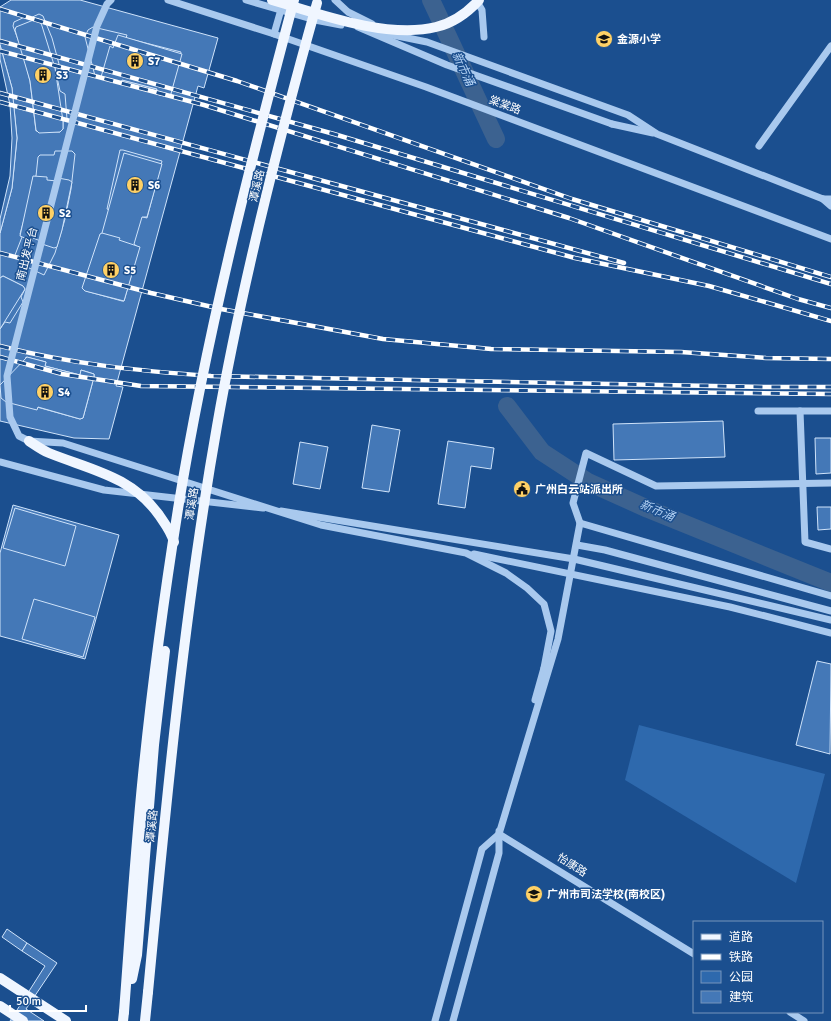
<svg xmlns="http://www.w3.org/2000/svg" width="831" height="1021" viewBox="0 0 831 1021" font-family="Signika,'Noto Sans SC',sans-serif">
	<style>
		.green { fill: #2e69ad }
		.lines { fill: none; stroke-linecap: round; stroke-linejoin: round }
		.river { stroke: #3c6290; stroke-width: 18 }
		.building { fill: #4478b7; stroke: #cfe3fa }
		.minor { stroke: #a9c9ee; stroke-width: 7 }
		.major { stroke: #f0f6ff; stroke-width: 10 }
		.rail-casing { stroke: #fff; stroke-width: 4.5 }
		.rail { stroke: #1b4f8f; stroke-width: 3; stroke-dasharray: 9; stroke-linecap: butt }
		.minor-bridge { stroke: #a9c9ee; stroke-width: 7 }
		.major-bridge { stroke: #f0f6ff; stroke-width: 10 }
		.labels { text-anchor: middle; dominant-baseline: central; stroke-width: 3; stroke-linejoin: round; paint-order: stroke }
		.poi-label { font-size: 11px; font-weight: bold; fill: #fff; stroke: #1b4f8f; text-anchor: start }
		.street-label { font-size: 11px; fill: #fff; stroke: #1b4f8f }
		.water-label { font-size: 12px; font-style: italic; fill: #b5d3f5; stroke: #1b4f8f }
	</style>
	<rect width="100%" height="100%" fill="#1b4f8f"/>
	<!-- green -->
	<path class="green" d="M639,725L825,774L796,883L625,780Z"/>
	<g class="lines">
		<!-- river -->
		<g class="river">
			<path d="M431,0L496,139"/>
			<path d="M507,406L542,452L588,482L648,509L831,583"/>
		</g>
	</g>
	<!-- building -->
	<g class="building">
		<path d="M11,0H80L218,38L204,88L198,86L116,386L123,387L109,439L74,438L0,421V233L12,188L17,138L12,88L0,45V7Z"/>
		<path d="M39,14L43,16L52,38L59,64L55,68L60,91L65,94L67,119L63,121V129L60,132L36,131L30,81L23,53L13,26L14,22L27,16L28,19Z"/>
		<path d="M36,19H39L42,26L55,68L63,121V129L60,132L39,133L36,130L30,81L15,30L16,27Z"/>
		<path d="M93,27L127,35L126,38L181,52L170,97L156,94L157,89L122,80L121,83L95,76L85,37L88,30Z"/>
		<path d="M118,35L182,54L170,97L156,94L157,89L122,80L121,83L101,77L110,46L113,48Z"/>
		<path d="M0,45L12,88L17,138L12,188L0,233V219L10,176L12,138L10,105L0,59Z"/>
		<path d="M120,150H123L162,161L147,218L127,213L126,216L107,209Z"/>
		<path d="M55,151H72L75,154L71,189L65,219L55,253L44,275L27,267L29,263L16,257L15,255L22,237L20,234L29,202L33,177L36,176L38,157L40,155H54Z"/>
		<path d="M124,153L162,164L147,217H142L134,244L139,248L124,301H122L86,291Z"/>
		<path d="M33,176L47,177V180L57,181L58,178L69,180L72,182L62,230L57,247L54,248L42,244L43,242L33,238L32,241L20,236Z"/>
		<path d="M102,233L120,238L119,240L140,247L124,301L85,291L82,288L100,234Z"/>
		<path d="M3,276L23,286L25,289L21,297L23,302L10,323L5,322L0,329V278Z"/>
		<path d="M3,276L23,286L25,289L0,329V278Z"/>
		<path d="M26,357L46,362L45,366L80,375L81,370L94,374V377L83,418L80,419L19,402L21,389L17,388Z"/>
		<path d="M27,357L46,362L45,366L80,375L81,370L94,374V377L83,418L80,419L38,407L37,410L6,402L1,398L0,385Z"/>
		<path d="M723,421L725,457L614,460L613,424Z"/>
		<path d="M372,425L400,430L389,492L362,488Z"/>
		<path d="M815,438H831V473L816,474Z"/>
		<path d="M448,441L494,448L491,469L471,466L465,508L438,504Z"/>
		<path d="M300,442L328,447L320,489L293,484Z"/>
		<path d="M13,505L119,535L85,659L0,636V553Z"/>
		<path d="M817,507H831V529L818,530Z"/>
		<path d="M15,508L76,526L65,566L3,548Z"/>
		<path d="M34,599L95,617L83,657L22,639Z"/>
		<path d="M817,661L831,664L830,754L796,745Z"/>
		<path d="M7,929L27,943L22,951L2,937Z"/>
		<path d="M27,943L57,963L26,1009L44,1021H10L45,966L22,951Z"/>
	</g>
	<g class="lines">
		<!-- minor -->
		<g class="minor">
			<path d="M168,0L274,34L426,87L831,239"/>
			<path d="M246,0L315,20L341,25"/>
			<path d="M335,0L348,12L372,24"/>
			<path d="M476,0L482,10L484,37"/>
			<path d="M373,31L427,42L628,115L657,134L823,199H831"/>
			<path d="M274,34L282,6"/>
			<path d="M612,124L653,133"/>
			<path d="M759,146L831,46"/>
			<path d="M823,199L831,206"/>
			<path d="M758,411H831"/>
			<path d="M800,411L805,542L831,549"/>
			<path d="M0,462L104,490L263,508"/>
			<path d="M281,511L574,559L831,620"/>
			<path d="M580,523L831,596"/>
			<path d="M577,545L605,550L831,611"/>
			<path d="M535,700L544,668"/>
			<path d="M499,834L694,954"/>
			<path d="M790,1012L804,1021"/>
			<path d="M435,1021L482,849L499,834L558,639L580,523L573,503L586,453L656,486L831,483"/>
			<path d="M453,1021L499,853V831"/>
		</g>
		<!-- major -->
		<g class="major">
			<path d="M0,978L66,1021"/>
			<path d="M0,1006L23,1021"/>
			<path d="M123,1021L124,1012"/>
			<path d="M145,1021L148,992"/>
		</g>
		<!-- rail casing -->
		<g class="rail-casing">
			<g id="rail">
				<path d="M0,9L237,81L572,199L831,277"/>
				<path d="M0,41L334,134L831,284"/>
				<path d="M0,51L204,105L569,218L798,299L831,308"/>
				<path d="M0,93L624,263"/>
				<path d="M0,102L575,258L709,286L831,321"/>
				<path d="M0,253L151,293L221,309L383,339L491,349L681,352L766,358L831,359"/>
				<path d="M0,346C70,364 140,371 211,376L766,387H831"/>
				<path d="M0,357L62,374L141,386L831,394"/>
			</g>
		</g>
		<!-- rail -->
		<use href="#rail" class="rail"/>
		<!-- minor-bridge -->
		<g class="minor-bridge">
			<path d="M111,0L107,4L97,26L7,376L10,417L19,436L29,441L63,443L321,525L466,553L506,573L527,588L544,604L551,631L544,668"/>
			<path d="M358,27L447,65L612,124"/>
			<path d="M474,554L730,607L831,633"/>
		</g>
		<!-- major-bridge -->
		<g class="major-bridge">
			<path d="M272,0C319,14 387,39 436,27C453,23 468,12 479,0"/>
			<path d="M29,441C35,445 42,450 49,453C91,470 131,476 159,515C165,524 171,531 174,542"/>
			<path d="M132,979L137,955L154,745L165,651"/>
			<path d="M148,992C166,803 184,613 217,426C242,283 278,142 317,3"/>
			<path d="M124,1012C130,933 135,854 143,775C152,686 164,597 178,509C206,337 249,168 294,0"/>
		</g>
	</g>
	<!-- icons -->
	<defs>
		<g id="school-disc" transform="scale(0.9)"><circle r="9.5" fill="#ffd166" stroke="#1b4f8f"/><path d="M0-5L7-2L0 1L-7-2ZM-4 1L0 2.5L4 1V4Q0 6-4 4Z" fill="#111"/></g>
		<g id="building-disc" transform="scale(0.9)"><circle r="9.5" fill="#ffd166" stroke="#1b4f8f"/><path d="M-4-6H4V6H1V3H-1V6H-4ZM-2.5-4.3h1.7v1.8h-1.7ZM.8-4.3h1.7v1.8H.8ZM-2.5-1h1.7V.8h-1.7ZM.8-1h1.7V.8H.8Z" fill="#111"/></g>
		<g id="civic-disc" transform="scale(0.9)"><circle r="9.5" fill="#ffd166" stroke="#1b4f8f"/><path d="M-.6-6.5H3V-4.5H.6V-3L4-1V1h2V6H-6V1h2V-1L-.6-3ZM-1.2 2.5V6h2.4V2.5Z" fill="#111"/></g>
	</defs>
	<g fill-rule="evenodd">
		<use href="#school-disc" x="604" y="39"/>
		<use href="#building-disc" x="135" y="61"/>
		<use href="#building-disc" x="43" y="75"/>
		<use href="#building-disc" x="135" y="185"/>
		<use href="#building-disc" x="46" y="213"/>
		<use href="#building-disc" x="111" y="270"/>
		<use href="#building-disc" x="45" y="392"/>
		<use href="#civic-disc" x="522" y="489"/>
		<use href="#school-disc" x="534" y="894"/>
	</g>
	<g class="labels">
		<!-- poi labels -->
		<g class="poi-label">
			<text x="617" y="39">金源小学</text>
			<text x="148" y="61">S7</text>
			<text x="56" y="75">S3</text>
			<text x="148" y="185">S6</text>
			<text x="59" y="213">S2</text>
			<text x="124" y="270">S5</text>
			<text x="58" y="392">S4</text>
			<text x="535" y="489">广州白云站派出所</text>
			<text x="547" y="894">广州市司法学校(南校区)</text>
		</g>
		<!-- street labels -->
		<g class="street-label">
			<text transform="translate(505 105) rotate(20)">棠棠路</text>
			<text transform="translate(257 186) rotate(-77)">潭溪路</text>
			<text transform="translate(27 254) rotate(-76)">南出发平台</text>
			<text transform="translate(192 504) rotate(-81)">潭溪路</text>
			<text transform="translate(152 826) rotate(-84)">潭溪路</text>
			<text transform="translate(572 865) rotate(32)">怡康路</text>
		</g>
		<!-- water labels -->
		<g class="water-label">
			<text transform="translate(463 69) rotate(65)">新市涌</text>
			<text transform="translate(657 511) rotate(23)">新市涌</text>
		</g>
	</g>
	<!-- legend -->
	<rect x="693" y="921" width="130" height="92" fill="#1b4f8f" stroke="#7695bc"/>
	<rect x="701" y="934" width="20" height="6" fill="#f0f6ff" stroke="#7695bc"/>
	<text x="729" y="941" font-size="12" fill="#ffffff">道路</text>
	<rect x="701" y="954" width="20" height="6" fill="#ffffff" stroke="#7695bc"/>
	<text x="729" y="961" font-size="12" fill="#ffffff">铁路</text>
	<rect x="701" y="971" width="20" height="12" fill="#2e69ad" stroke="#7695bc"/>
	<text x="729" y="981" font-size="12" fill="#ffffff">公园</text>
	<rect x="701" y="991" width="20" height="12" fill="#4478b7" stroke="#7695bc"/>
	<text x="729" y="1001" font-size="12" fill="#ffffff">建筑</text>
	<!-- scale -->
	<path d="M10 1005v6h76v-6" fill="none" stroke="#ffffff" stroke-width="2"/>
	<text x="16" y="1005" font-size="12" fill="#ffffff" stroke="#1b4f8f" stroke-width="3" paint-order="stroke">50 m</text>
</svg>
